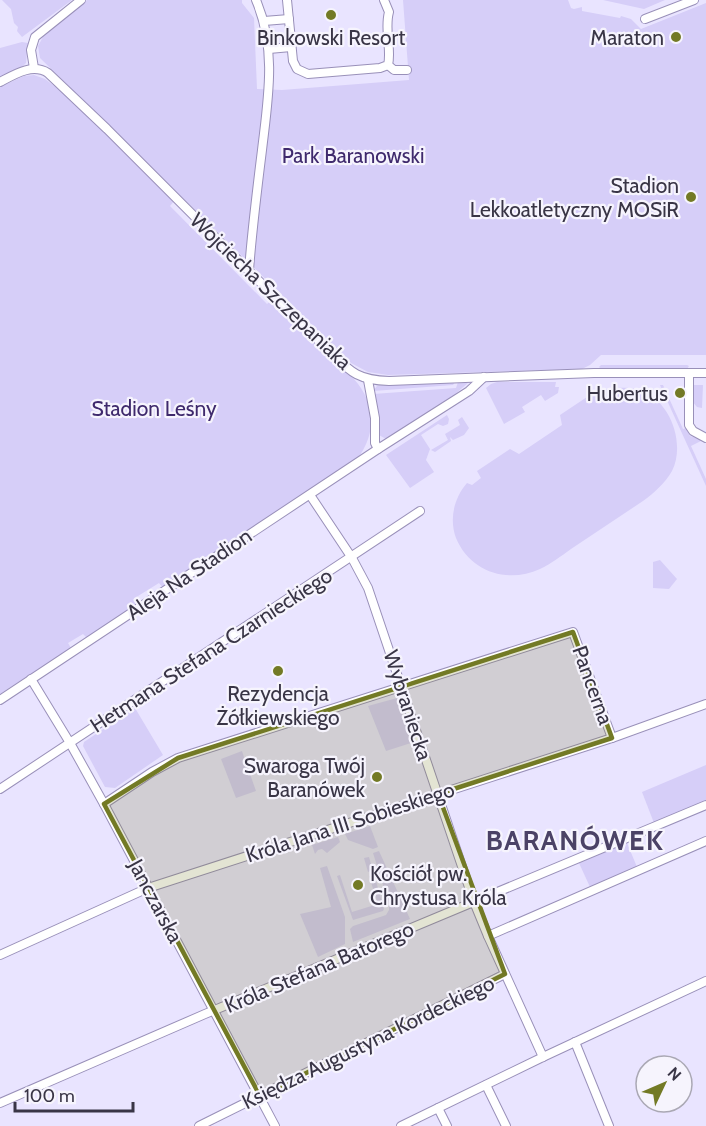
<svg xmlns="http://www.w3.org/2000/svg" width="706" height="1126" viewBox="0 0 706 1126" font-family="Cabin,sans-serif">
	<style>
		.green { fill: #d6cef8 }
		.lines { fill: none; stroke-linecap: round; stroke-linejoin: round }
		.street-casing { stroke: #9990b9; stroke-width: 10 }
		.street { stroke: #fff; stroke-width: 8 }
		.marked { fill: #737a25; fill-opacity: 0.2; stroke: #737a25; stroke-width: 4.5; stroke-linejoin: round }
		.poi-dot { fill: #737a25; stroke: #f6f4fd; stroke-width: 2 }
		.labels { text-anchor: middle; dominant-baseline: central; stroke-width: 4.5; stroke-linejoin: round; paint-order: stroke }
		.poi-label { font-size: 21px; fill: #393546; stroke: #f6f4fd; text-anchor: end }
		.park-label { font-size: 21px; fill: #3f2a6d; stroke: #f6f4fd }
		.street-label { font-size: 21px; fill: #393546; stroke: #f6f4fd }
		.district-label { font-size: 27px; font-weight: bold; letter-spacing: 1.5px; fill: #4b4266; stroke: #f6f4fd }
	</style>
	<rect width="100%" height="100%" fill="#e9e4ff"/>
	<!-- green -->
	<g class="green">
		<path d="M2,0H72L22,37L17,31L18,27L14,23L11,9Z"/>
		<path d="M87,0H242V3L254,18L257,89L282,90L409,80L403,0H568L571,8L574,9L582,7V11L620,18L621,16L631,19L641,29L706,3V355H601L590,365L582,369L388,375L368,372L351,363L40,58L38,46L43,37Z"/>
		<path d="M603,0H665L644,9Z"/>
		<path d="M22,42L28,43L26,63L22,67L0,78V48Z"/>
		<path d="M34,75L45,79L65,94L175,200L170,206L267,304L273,299L353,378C376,403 377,431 358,458L163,588L159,583L138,596L141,602L87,638L83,634L68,643L71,648L0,694V87L24,76Z"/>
		<path d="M601,365H687L689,366L687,369H601L599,367Z"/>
		<path d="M455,382L453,385L373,391L377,386Z"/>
		<path d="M458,382H469L454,395L391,436L386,439L379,435L373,394L456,388Z"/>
		<path d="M497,382H556L555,387H559L558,393L545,401L541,395L522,407L525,412L504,424L486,388L491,384Z"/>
		<path d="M660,385H663L683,429L686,428L690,436L703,440L691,446L706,479V486Z"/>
		<path d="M692,385H703L702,408L697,407L692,401Z"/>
		<path d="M611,388C620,388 630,387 639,390C670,399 686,443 672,471C665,483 654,493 643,501C619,517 595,533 571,549C561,556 551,564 540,569C508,584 470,572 456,538C449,519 454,498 467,483L472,485L481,478L477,471L510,449L519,454L562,425L560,415L593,393Z"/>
		<path d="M447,415L449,419L448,424L443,426L438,424L421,435L430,449L426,460L434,472L410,488L386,455Z"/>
		<path d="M462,417L469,428L464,435L453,440L450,437L451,441L435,452L431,450L448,440L445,434L460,425L458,420Z"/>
		<path d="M660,560L677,579L669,589L653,588V562Z"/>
		<path d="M397,698L411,743L386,751L368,706Z"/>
		<path d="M135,708L163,755L115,788L105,787L83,746L84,742Z"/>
		<path d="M242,751L248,769L251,771L250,774L256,791L236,798L221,759Z"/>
		<path d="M706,765V802L654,823L642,792Z"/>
		<path d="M370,826L378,847L373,849L348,840L345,834Z"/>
		<path d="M338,837L340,842L327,853L322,849L318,850L315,854L312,845Z"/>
		<path d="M627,843L637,867L590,887L579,863Z"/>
		<path d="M379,851L410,919L353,942L350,929L353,926L386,915L389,910V904L373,853Z"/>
		<path d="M369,857L384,909L383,911L353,920L337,876L340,875L352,912L378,904L369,876L372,875L370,871L368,872L364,858Z"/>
		<path d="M327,866L345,917V944L318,957L300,914L331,907L320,868Z"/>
	</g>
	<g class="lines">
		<!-- street casing -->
		<g class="street-casing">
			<g id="street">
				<path d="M287,0L293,61L297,69L308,74L380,68L388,65C392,50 384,30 389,12L384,0"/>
				<path d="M645,19L694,0"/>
				<path d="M264,21L289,19"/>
				<path d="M269,49L291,47"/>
				<path d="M388,65L394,70H407"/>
				<path d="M34,68L31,50L35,37L81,0"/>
				<path d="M0,82C15,74 33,63 48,73L107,129L327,349C350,371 356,380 389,381L594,373H706"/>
				<path d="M249,270C252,230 257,190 262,150C268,99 277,49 256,0"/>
				<path d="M689,373V425L693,431L706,438"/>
				<path d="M368,380L375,418V443L378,449"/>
				<path d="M310,495L352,558L368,588L474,902L488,936L543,1057"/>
				<path d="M31,679L70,743L104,804L275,1126"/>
				<path d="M0,700L378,449L469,391L484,377"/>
				<path d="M0,789L420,511"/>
				<path d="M104,804L152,772L178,758L573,632L612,738"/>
				<path d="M488,936L706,841"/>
				<path d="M0,955L148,888L612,738L706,704"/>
				<path d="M575,1042L609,1126"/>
				<path d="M486,1085L506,1126"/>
				<path d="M0,1103L205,1014L706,805"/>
				<path d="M438,1108L447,1126"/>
				<path d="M199,1126L505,974"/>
				<path d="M401,1126L543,1057L706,981"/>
			</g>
		</g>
		<!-- street -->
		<use href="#street" class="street"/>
	</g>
	<!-- marked area -->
	<path class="marked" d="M573,632L612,738L438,794L505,974L260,1096L104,804L178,758Z"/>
	<!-- markers -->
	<g class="poi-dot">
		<circle cx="331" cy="15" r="6"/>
		<circle cx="676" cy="37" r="6"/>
		<circle cx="691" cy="197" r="6"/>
		<circle cx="680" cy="393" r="6"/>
		<circle cx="278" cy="671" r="6"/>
		<circle cx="377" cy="777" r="6"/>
		<circle cx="358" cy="885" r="6"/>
	</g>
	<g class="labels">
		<!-- poi labels -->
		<g class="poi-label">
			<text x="331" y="37" text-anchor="middle">Binkowski Resort</text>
			<text x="664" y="37">Maraton</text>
			<text x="679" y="185">Stadion<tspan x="679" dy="24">Lekkoatletyczny MOSiR</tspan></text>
			<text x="668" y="393">Hubertus</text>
			<text x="278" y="693" text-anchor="middle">Rezydencja<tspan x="278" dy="24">Żółkiewskiego</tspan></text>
			<text x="365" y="765">Swaroga Twój<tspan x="365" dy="24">Baranówek</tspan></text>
			<text x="370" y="873" text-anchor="start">Kościół pw.<tspan x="370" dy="24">Chrystusa Króla</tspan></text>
		</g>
		<!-- park labels -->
		<g class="park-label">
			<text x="353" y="155">Park Baranowski</text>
			<text x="154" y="408">Stadion Leśny</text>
		</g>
		<!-- street labels -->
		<g class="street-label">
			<text transform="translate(271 291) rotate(44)">Wojciecha Szczepaniaka</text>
			<text transform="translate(189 574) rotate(-34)">Aleja Na Stadion</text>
			<text transform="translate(211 650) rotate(-33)">Hetmana Stefana Czarnieckiego</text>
			<text transform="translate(593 685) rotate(70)">Pancerna</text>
			<text transform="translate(408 705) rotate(72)">Wybraniecka</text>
			<text transform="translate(350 822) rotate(-18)">Króla Jana III Sobieskiego</text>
			<text transform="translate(156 901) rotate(62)">Janczarska</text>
			<text transform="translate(319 967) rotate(-23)">Króla Stefana Batorego</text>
			<text transform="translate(368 1042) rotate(-26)">Księdza Augustyna Kordeckiego</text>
		</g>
		<!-- district labels -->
		<g class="district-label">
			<text x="575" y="840">BARANÓWEK</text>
		</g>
	</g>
	<!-- north arrow -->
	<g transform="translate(664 1084) rotate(46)"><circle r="28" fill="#f6f4fd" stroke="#aaa8b4" stroke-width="1.5"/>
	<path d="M0-4.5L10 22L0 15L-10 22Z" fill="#737a25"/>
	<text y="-9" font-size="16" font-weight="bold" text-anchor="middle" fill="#393546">N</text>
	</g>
	<!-- scale -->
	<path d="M15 1102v9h118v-9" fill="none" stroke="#393546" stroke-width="3"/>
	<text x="24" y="1102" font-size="18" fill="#393546" stroke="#f6f4fd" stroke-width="4.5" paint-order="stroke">100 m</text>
</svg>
